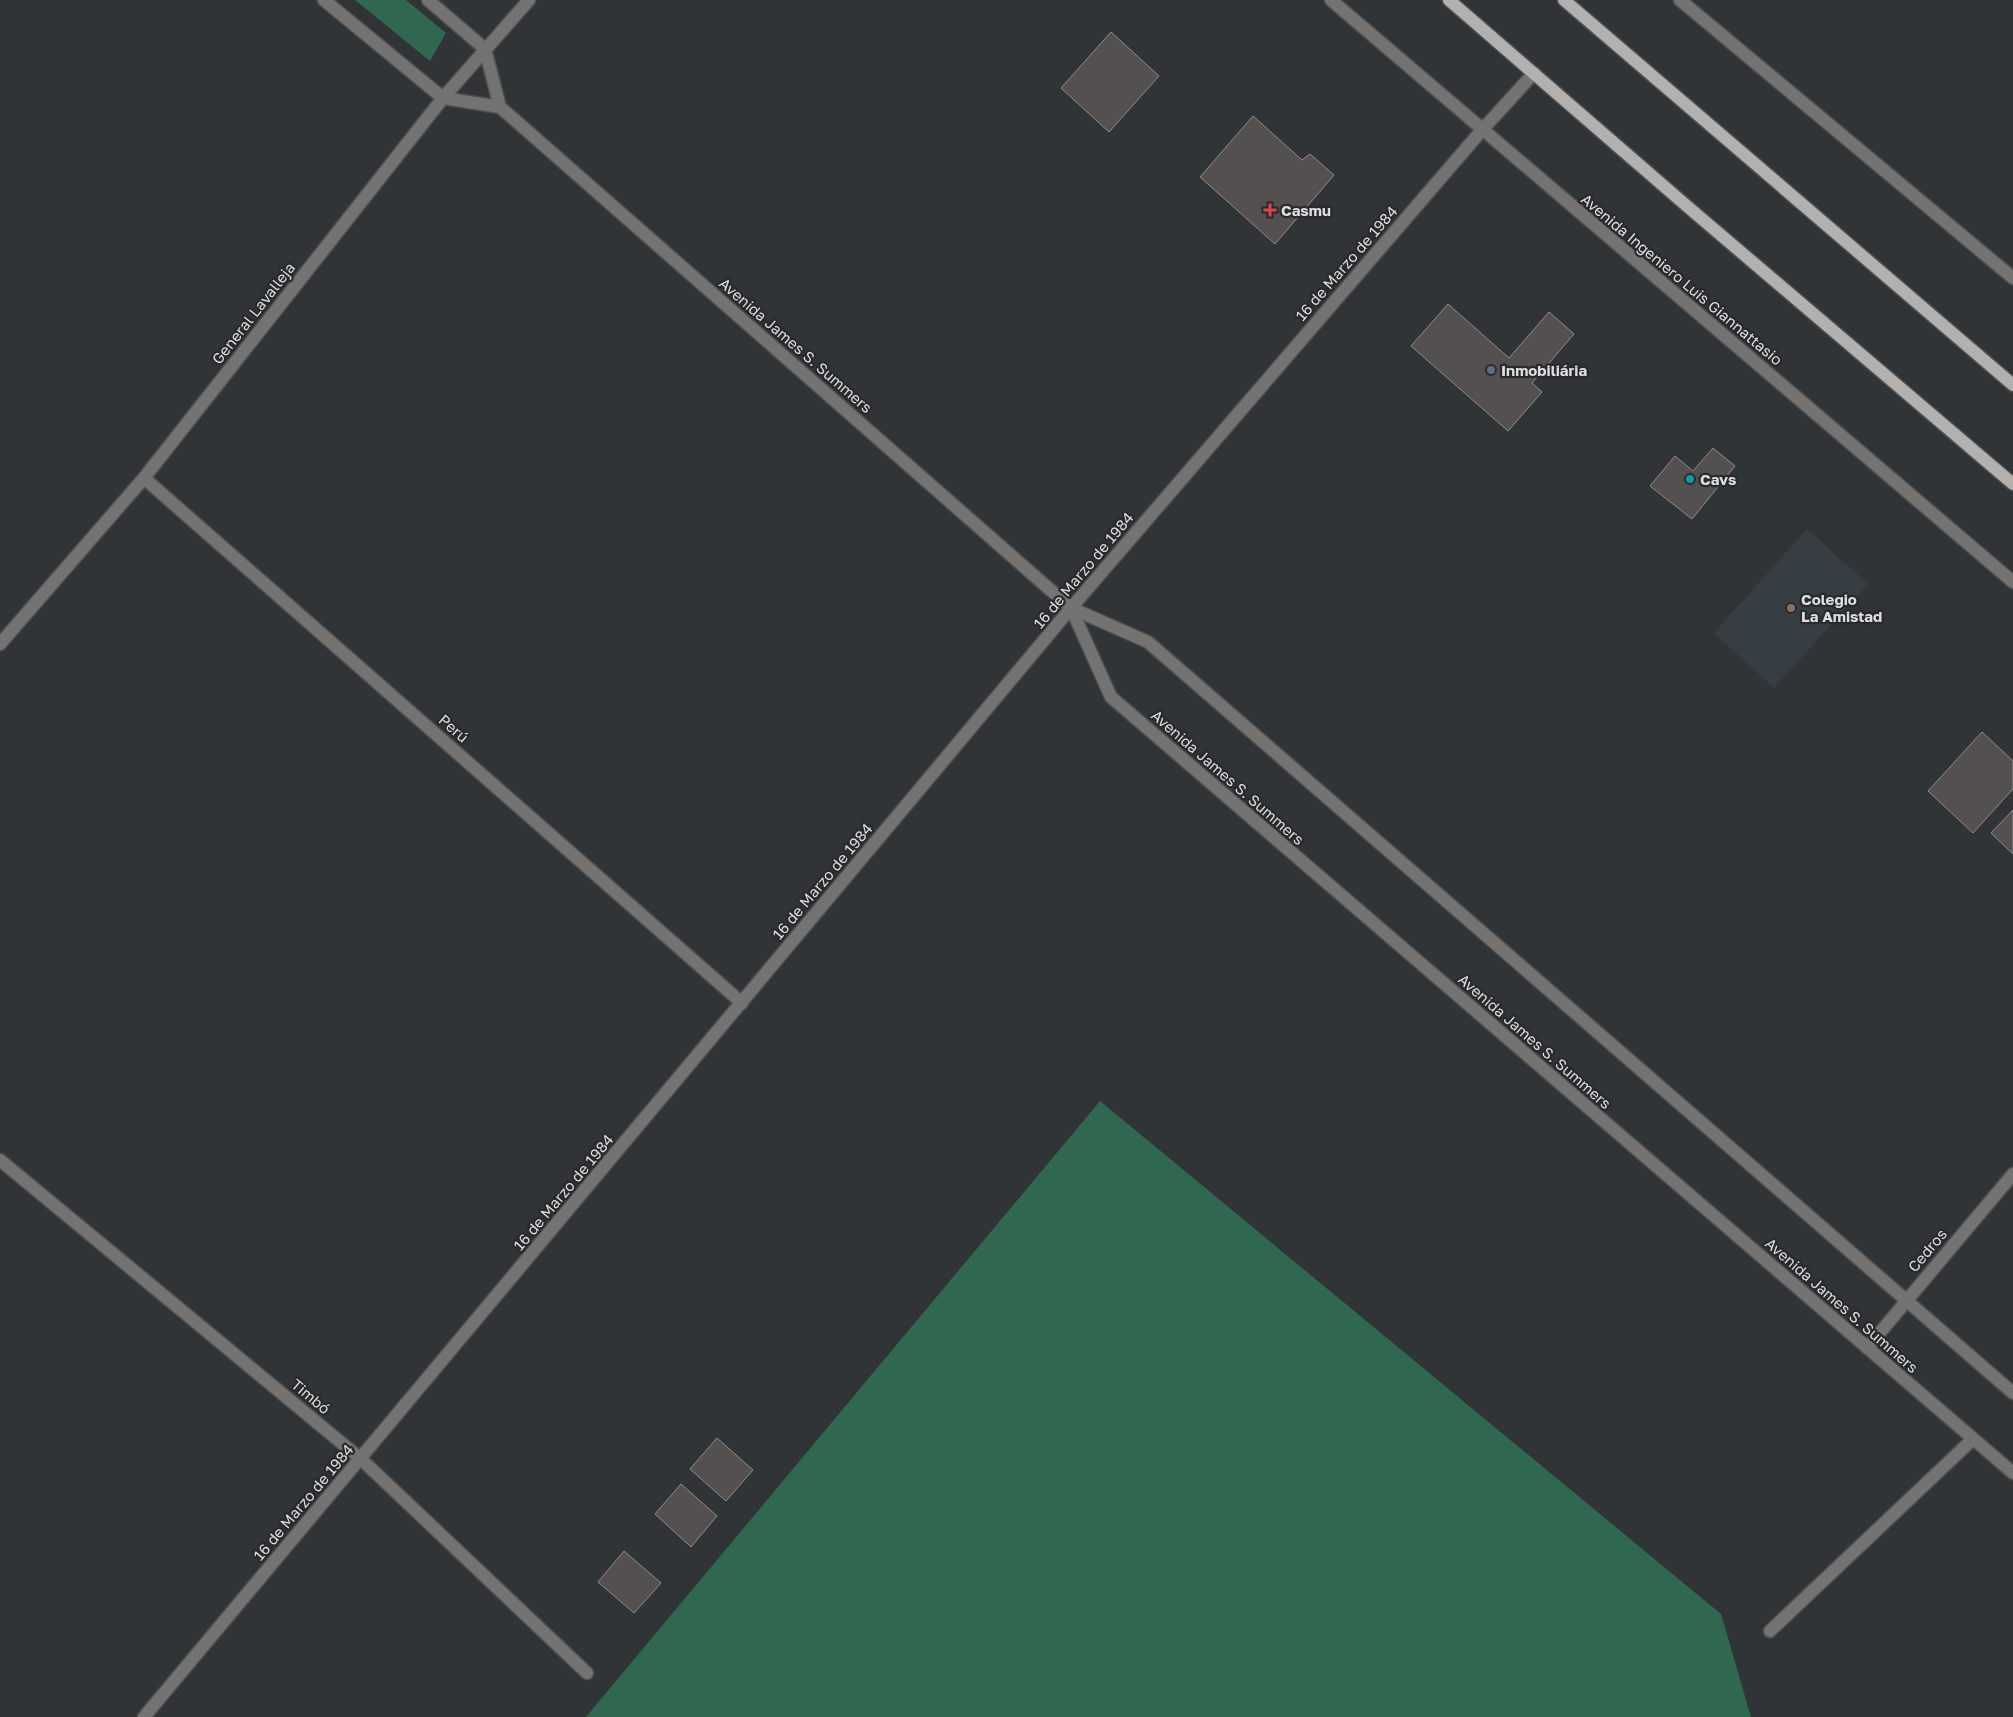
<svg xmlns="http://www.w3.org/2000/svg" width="2013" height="1717" viewBox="0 0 2013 1717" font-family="'Golos Text',sans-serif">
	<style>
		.built { fill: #363e44 }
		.green { fill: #306750 }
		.building { fill: #54504f; stroke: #908c8b }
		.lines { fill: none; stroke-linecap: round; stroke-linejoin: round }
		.minor-casing { stroke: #4d4f51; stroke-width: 15 }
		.major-casing { stroke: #4d4f51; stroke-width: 15 }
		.minor { stroke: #747372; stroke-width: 12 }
		.major { stroke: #b3b1af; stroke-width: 12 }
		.health-dot { fill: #e0444e; stroke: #282a2c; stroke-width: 2 }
		.service-dot { fill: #5c6f8a; stroke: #282a2c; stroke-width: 2 }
		.culture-dot { fill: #0f9aa8; stroke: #282a2c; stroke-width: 2 }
		.education-dot { fill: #8d6e63; stroke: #282a2c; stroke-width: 2 }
		.labels { text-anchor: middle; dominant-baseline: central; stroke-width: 4.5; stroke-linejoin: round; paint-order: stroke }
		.poi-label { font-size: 15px; font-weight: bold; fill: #dddedf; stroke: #282a2c; text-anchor: start }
		.street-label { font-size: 15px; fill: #dddedf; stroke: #282a2c }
	</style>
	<rect width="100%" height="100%" fill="#313436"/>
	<!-- built -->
	<path class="built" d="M1807,529L1868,584L1774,688L1714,633Z"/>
	<!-- green -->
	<g class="green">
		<path d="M355,0H406L446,33L430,61Z"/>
		<path d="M1100,1101L1721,1614L1751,1717H586Z"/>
	</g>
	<!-- building -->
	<g class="building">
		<path d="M1111,32L1159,76L1109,132L1061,88Z"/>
		<path d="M1253,116L1302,160L1310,154L1334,175L1275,244L1200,177Z"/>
		<path d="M1448,304L1509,358L1549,312L1574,334L1532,383L1542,392L1508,431L1411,346Z"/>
		<path d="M1713,448L1735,466L1692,519L1650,486L1675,456L1693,471Z"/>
		<path d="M1982,732L2013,761V789L1973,833L1928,791Z"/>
		<path d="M2013,810V854L1991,833Z"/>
		<path d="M717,1438L753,1470L726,1501L690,1469Z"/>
		<path d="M681,1484L717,1516L691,1547L655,1514Z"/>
		<path d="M624,1551L661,1583L634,1613L598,1582Z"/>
	</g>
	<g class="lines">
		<!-- minor casing -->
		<g class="minor-casing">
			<g id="minor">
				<path d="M324,0L443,98L500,107L1071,608L1148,642L2013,1393"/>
				<path d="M428,0L485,49L500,107"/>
				<path d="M1331,0L2013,582"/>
				<path d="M1680,0L2013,278"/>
				<path d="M144,478L742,1003"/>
				<path d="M1071,608L1111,697L2013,1473"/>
				<path d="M0,644L144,478L443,98L529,0"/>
				<path d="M0,1160L361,1459L587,1673"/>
				<path d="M1867,1348L2013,1174"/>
				<path d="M1770,1631L1973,1439"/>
				<path d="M144,1717L1071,608L1482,130L1534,73"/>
			</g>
		</g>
		<!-- major casing -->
		<g class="major-casing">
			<g id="major">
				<path d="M1449,0L1688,207L2013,484"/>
				<path d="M1564,0L2013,385"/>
			</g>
		</g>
		<!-- minor -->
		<use href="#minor" class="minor"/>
		<!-- major -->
		<use href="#major" class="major"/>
	</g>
	<!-- markers -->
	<path class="health-dot" d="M1267.5 202.5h5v5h5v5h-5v5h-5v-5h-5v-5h5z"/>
	<circle class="service-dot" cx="1491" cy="370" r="5"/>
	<circle class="culture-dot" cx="1690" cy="479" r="5"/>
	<circle class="education-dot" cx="1791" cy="608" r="5"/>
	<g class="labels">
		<!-- poi labels -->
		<g class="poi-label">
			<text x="1281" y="210">Casmu</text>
			<text x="1501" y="370">Inmobiliária</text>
			<text x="1700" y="479">Cavs</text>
			<text x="1801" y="599">Colegio<tspan x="1801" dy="17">La Amistad</tspan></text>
		</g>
		<!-- street labels -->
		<g class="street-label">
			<text transform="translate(1346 263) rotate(-49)">16 de Marzo de 1984</text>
			<text transform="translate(1682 279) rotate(40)">Avenida Ingeniero Luis Giannattasio</text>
			<text transform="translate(253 313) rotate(-52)">General Lavalleja</text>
			<text transform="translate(796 345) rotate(41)">Avenida James S. Summers</text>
			<text transform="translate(1083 570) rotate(-50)">16 de Marzo de 1984</text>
			<text transform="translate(454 728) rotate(41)">Perú</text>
			<text transform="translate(1228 777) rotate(41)">Avenida James S. Summers</text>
			<text transform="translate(822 881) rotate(-50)">16 de Marzo de 1984</text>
			<text transform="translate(1535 1041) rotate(41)">Avenida James S. Summers</text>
			<text transform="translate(563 1192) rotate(-50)">16 de Marzo de 1984</text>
			<text transform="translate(1927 1250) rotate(-50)">Cedros</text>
			<text transform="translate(1842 1305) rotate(41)">Avenida James S. Summers</text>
			<text transform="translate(311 1396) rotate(40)">Timbó</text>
			<text transform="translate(303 1502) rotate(-50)">16 de Marzo de 1984</text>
		</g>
	</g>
</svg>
